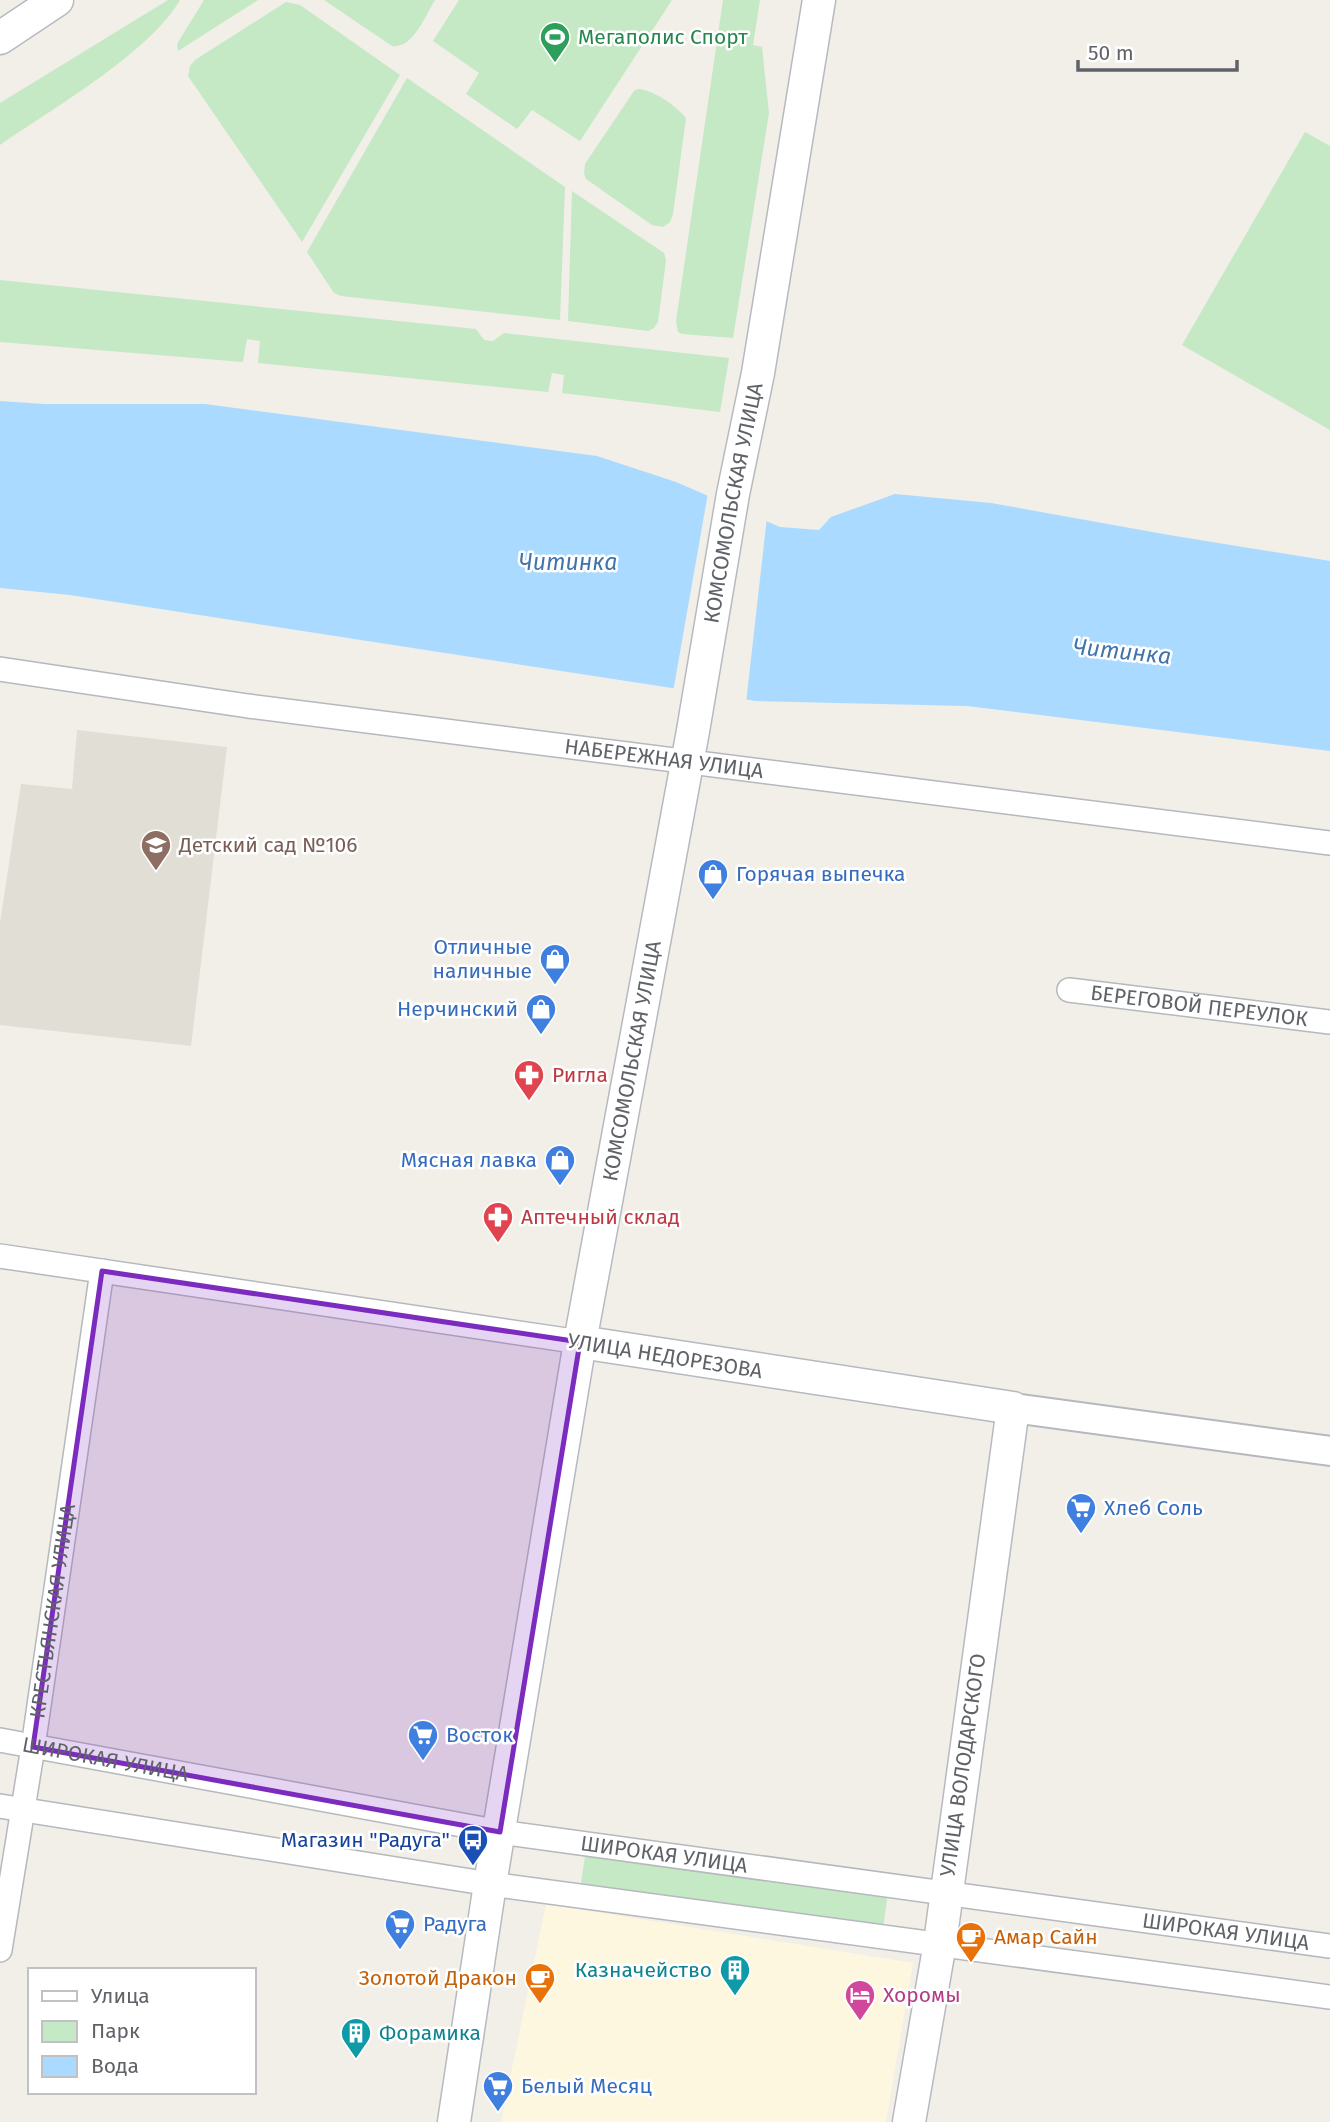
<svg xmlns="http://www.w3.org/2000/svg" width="1330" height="2122" viewBox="0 0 1330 2122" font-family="'Fira Sans',sans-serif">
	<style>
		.commercial { fill: #fef7e0 }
		.education { fill: #e1ded6 }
		.green { fill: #c5e8c5 }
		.water { fill: #aadaff }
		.pier { fill: #f1efe8 }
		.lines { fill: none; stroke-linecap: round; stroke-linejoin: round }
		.minor-casing { stroke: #b5b8bc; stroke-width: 26 }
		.tertiary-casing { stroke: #b5b8bc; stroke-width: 32 }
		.secondary-casing { stroke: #b6babf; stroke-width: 35 }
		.minor { stroke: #fff; stroke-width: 23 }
		.tertiary { stroke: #fff; stroke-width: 28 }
		.secondary { stroke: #fff; stroke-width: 32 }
		.marked { fill: #7b2cbf; fill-opacity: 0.2; stroke: #7b2cbf; stroke-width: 5; stroke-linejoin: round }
		.labels { text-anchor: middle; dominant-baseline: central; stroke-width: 5; stroke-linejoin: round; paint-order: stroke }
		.leisure-label { font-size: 21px; fill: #27864d; stroke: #fff; text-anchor: start }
		.street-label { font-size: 21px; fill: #5f6368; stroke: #fff }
		.education-label { font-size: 21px; fill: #785e54; stroke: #fff; text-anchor: start }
		.shop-label { font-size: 21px; fill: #366cbe; stroke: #fff; text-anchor: start }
		.health-label { font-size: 21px; fill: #be3a42; stroke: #fff; text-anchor: start }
		.transit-label { font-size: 21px; fill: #164399; stroke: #fff; text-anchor: end }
		.food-label { font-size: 21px; fill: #c56008; stroke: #fff; text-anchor: start }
		.culture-label { font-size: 21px; fill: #0d838f; stroke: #fff; text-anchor: end }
		.hotel-label { font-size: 21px; fill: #b23c85; stroke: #fff; text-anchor: start }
		.water-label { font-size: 23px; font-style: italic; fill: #4174aa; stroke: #fff }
	</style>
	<rect width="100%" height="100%" fill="#f1efe8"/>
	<!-- commercial -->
	<path class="commercial" d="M546,1904L913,1963L886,2122H501Z"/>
	<!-- education -->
	<path class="education" d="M77,730L227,747L191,1046L0,1025V923L21,784L72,789Z"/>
	<!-- green -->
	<g class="green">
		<path d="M168,0H180C149,53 52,109 0,145V103Z"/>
		<path d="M204,0H258L178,51L177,44Z"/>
		<path d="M324,0H435C425,16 413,49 392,46Z"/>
		<path d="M459,0H672L580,141L532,110L517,129L466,94L479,73L433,41Z"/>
		<path d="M723,0H760L753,45L762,47L769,113L733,338L682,334L678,332L676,321Z"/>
		<path d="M286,2L300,5L400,75L302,242L188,76L190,66L195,60Z"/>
		<path d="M407,78L565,187L560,320L341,296L334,293L307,252Z"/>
		<path d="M638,89C654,90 676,106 686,118L673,214L670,222L663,227L652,225L586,179L584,174L585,164L634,91Z"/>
		<path d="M1305,132L1330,146V430L1182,345Z"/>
		<path d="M572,191L664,253L666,260L658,322L654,328L648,331L568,321Z"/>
		<path d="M0,280L476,329L484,340L493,341L504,333L729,358L720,412L562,393L564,375L552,373L548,392L258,363L260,341L247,339L243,362L0,342Z"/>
		<path d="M586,1849L888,1893L882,1934L580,1890Z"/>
	</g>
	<!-- water -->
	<path class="water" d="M0,401L44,404H205L597,456L676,482L780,527L819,530L831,517L895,494L991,503L1169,535L1330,561V751L967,706L756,701L70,595L0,588Z"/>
	<!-- pier -->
	<path class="pier" d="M708,493L767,517L746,703L673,692Z"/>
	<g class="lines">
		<!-- minor casing -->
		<g class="minor-casing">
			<g id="minor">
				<path id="s1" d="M0,669L248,706L1330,843"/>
				<path id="s2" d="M1069,990L1330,1022"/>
				<path d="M0,1256L580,1342"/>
				<path id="s3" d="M0,1740L500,1832L1330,1946"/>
				<path d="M0,1806L490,1884L1330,1997"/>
				<path id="s4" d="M0,1950L33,1747L102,1271"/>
			</g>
		</g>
		<!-- tertiary casing -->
		<g class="tertiary-casing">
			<path id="tertiary" d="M1013,1408L1330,1451"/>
		</g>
		<!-- secondary casing -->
		<g class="secondary-casing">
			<g id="secondary">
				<path d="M0,38L57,0"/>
				<path d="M580,1342L1013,1408L940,1943L909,2122"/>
				<path id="s5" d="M454,2122L490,1884L580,1342L693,731L733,494L758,373L819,0"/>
			</g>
		</g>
		<!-- minor -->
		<use href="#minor" class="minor"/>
		<!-- tertiary -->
		<use href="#tertiary" class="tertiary"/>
		<!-- secondary -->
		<use href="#secondary" class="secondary"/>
	</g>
	<!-- marked area -->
	<path class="marked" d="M102,1271L580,1342L500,1832L33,1747Z"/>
	<!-- icons -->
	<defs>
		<g id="stadium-pin" transform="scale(1.575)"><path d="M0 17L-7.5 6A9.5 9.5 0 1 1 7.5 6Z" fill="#2e9e5b" stroke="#fff"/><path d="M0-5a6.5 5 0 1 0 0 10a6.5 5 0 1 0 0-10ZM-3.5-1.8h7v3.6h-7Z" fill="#fff"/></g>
		<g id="school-pin" transform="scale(1.575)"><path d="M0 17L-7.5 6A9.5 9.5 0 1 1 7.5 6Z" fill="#8d6e63" stroke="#fff"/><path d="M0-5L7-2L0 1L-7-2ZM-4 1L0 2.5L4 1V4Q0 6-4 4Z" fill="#fff"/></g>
		<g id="shop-pin" transform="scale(1.575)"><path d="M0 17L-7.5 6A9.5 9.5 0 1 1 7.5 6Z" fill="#3f7fe0" stroke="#fff"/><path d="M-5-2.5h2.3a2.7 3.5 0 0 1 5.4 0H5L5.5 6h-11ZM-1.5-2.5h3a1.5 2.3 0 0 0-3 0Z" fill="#fff"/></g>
		<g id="pharmacy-pin" transform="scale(1.575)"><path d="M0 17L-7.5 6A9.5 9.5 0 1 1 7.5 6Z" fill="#e0444e" stroke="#fff"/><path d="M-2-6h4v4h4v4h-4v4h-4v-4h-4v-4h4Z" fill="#fff"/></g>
		<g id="supermarket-pin" transform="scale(1.575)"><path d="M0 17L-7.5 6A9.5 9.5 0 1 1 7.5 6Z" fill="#3f7fe0" stroke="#fff"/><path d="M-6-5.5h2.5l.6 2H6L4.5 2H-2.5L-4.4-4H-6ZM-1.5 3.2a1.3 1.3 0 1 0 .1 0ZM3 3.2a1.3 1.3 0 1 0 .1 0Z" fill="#fff"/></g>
		<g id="bus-pin" transform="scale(1.575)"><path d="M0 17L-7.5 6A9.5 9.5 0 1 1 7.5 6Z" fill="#1a4fb4" stroke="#fff"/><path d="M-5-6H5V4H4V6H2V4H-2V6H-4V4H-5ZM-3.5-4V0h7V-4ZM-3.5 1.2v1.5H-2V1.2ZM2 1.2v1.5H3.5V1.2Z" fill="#fff"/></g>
		<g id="cafe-pin" transform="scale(1.575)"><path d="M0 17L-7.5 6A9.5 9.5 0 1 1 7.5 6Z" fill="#e8710a" stroke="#fff"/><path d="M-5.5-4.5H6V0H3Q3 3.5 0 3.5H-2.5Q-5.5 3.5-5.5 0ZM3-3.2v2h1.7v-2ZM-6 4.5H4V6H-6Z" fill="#fff"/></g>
		<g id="building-pin" transform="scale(1.575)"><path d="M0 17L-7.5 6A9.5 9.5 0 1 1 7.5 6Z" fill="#0f9aa8" stroke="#fff"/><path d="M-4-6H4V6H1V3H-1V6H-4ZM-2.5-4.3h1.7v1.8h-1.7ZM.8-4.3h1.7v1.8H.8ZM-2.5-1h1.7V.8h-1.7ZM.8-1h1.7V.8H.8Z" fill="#fff"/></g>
		<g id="hotel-pin" transform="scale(1.575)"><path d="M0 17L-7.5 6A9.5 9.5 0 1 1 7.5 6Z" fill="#d1479c" stroke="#fff"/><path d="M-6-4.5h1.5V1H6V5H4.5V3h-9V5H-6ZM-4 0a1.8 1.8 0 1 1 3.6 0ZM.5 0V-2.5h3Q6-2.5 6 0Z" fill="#fff"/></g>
	</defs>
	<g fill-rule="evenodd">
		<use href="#stadium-pin" x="555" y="37"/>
		<use href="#school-pin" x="156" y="845"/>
		<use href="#shop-pin" x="713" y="874"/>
		<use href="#shop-pin" x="555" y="959"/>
		<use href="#shop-pin" x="541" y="1009"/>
		<use href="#pharmacy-pin" x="529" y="1075"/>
		<use href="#shop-pin" x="560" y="1160"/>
		<use href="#pharmacy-pin" x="498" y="1217"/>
		<use href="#supermarket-pin" x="1081" y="1508"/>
		<use href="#supermarket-pin" x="423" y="1735"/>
		<use href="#bus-pin" x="473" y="1840"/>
		<use href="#supermarket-pin" x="400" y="1924"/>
		<use href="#cafe-pin" x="971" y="1937"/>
		<use href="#building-pin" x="735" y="1970"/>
		<use href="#cafe-pin" x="540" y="1978"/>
		<use href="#hotel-pin" x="860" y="1995"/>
		<use href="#building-pin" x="356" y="2033"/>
		<use href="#supermarket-pin" x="498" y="2086"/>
	</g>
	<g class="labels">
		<!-- leisure labels -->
		<g class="leisure-label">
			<text x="578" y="37">Мегаполис Спорт</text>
		</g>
		<!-- street labels -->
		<g class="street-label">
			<text stroke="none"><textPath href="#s5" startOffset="1643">КОМСОМОЛЬСКАЯ УЛИЦА</textPath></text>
			<text stroke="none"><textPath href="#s1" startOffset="670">НАБЕРЕЖНАЯ УЛИЦА</textPath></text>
			<text stroke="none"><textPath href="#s2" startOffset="131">БЕРЕГОВОЙ ПЕРЕУЛОК</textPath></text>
			<text stroke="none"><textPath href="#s5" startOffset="1076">КОМСОМОЛЬСКАЯ УЛИЦА</textPath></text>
			<text transform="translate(665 1356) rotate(9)">УЛИЦА НЕДОРЕЗОВА</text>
			<text stroke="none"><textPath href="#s4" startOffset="343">КРЕСТЬЯНСКАЯ УЛИЦА</textPath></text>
			<text stroke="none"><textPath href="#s3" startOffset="107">ШИРОКАЯ УЛИЦА</textPath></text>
			<text transform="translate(963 1765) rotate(-82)">УЛИЦА ВОЛОДАРСКОГО</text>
			<text stroke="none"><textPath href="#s3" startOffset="674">ШИРОКАЯ УЛИЦА</textPath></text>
			<text stroke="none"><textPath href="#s3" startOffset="1241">ШИРОКАЯ УЛИЦА</textPath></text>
		</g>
		<!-- education labels -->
		<g class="education-label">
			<text x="179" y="845">Детский сад №106</text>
		</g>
		<!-- shop labels -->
		<g class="shop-label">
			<text x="736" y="874">Горячая выпечка</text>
			<text x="532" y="947" text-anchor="end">Отличные<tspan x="532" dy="24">наличные</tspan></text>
			<text x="518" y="1009" text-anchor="end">Нерчинский</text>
			<text x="537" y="1160" text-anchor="end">Мясная лавка</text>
			<text x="1104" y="1508">Хлеб Соль</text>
			<text x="446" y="1735">Восток</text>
			<text x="423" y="1924">Радуга</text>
			<text x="521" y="2086">Белый Месяц</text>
		</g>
		<!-- health labels -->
		<g class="health-label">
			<text x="552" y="1075">Ригла</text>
			<text x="521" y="1217">Аптечный склад</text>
		</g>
		<!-- transit labels -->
		<g class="transit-label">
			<text x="450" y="1840">Магазин "Радуга"</text>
		</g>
		<!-- food labels -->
		<g class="food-label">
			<text x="994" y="1937">Амар Сайн</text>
			<text x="517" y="1978" text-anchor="end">Золотой Дракон</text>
		</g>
		<!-- culture labels -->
		<g class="culture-label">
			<text x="712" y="1970">Казначейство</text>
			<text x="379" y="2033" text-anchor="start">Форамика</text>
		</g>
		<!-- hotel labels -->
		<g class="hotel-label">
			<text x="883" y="1995">Хоромы</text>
		</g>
		<!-- water labels -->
		<g class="water-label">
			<text x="568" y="562">Читинка</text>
			<text transform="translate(1122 651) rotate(6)">Читинка</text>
		</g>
	</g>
	<!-- legend -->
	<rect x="28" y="1968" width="228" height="126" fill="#ffffff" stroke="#bfc1c3" stroke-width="2"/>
	<rect x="42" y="1991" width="35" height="10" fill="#ffffff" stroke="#bfc1c3" stroke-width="2"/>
	<text x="91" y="2003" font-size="21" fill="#5f6368">Улица</text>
	<rect x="42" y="2021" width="35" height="21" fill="#c5e8c5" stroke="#bfc1c3" stroke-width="2"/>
	<text x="91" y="2038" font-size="21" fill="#5f6368">Парк</text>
	<rect x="42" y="2056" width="35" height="21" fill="#aadaff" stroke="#bfc1c3" stroke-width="2"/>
	<text x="91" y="2073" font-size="21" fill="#5f6368">Вода</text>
	<!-- scale -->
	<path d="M1078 60v10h159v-10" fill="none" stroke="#5f6368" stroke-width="3.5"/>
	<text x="1088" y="60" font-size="21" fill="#5f6368" stroke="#ffffff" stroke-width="5" paint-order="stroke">50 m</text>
</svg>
